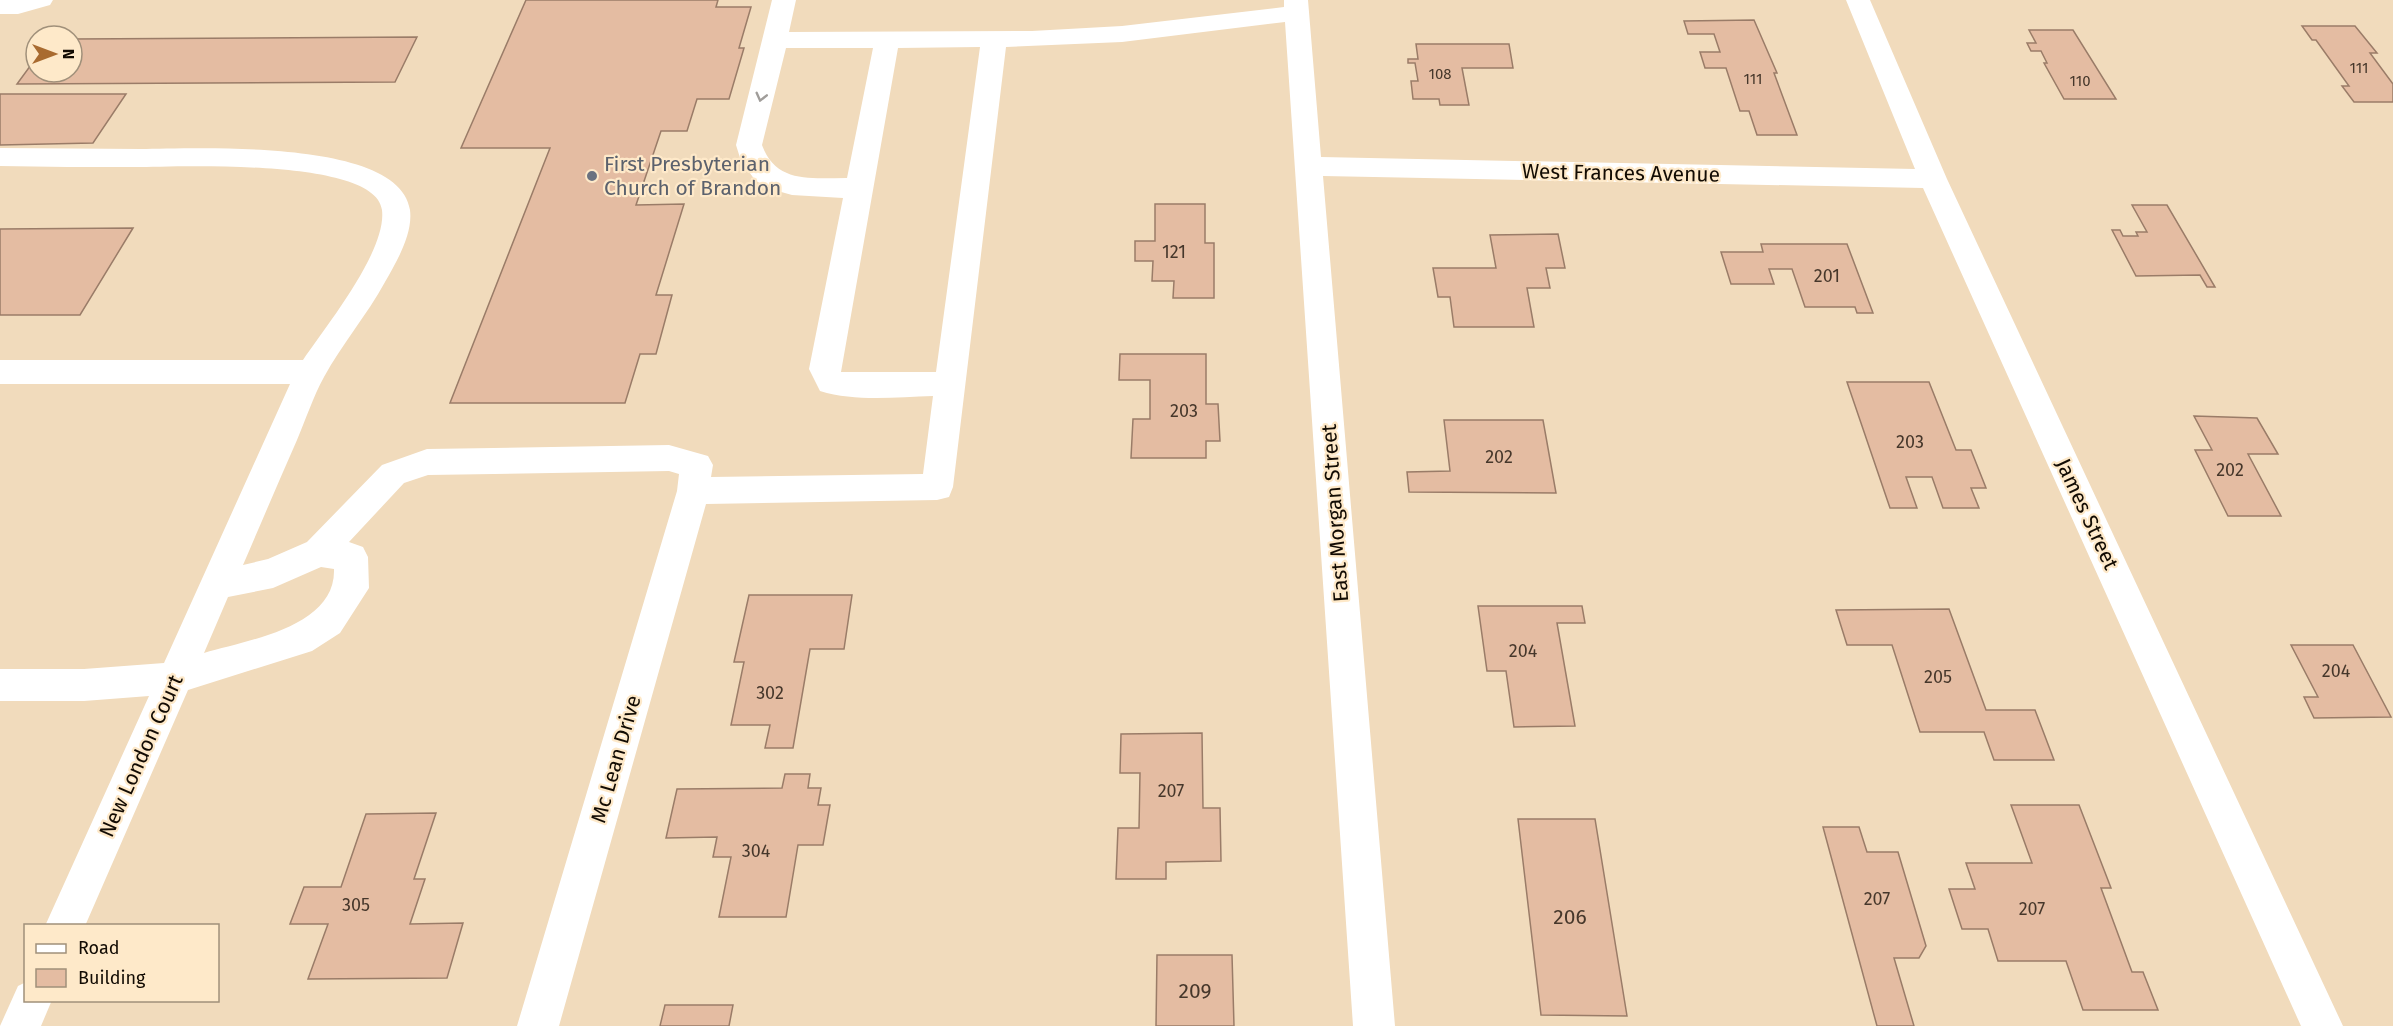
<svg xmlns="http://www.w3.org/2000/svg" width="2393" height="1026" viewBox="0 0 2393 1026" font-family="'Fira Sans',sans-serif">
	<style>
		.building { fill: #e4bca2; stroke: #9a7c68; stroke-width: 1.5 }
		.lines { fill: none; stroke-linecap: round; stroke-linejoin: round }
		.minor { fill: #fff; fill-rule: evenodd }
		.oneway { stroke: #a09d9a }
		.worship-dot { fill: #6b7280; stroke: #fee9c9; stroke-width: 2 }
		.labels { text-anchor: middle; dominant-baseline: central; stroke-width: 4.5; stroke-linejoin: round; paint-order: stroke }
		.far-number-label { font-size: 15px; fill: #46372b }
		.number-label { font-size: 18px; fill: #46372b }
		.worship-label { font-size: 21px; fill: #5b616d; stroke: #fee9c9; text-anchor: start }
		.street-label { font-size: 21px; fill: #120b03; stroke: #fee9c9 }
		.near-number-label { font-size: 21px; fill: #46372b }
	</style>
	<rect width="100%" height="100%" fill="#f1dbbc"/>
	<!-- building -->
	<g class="building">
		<path d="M526,0H718L716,7H751L739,48H744L729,99H697L687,131H661L636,205L684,204L656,295H672L656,354H640L625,403H450L550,148H461Z"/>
		<path d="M1754,20L1777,73H1774L1797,135H1757L1749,111H1740L1726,68H1705L1700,52H1720L1714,34H1688L1684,21Z"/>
		<path d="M2302,26H2355L2377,53H2370L2393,84V102H2354L2342,86H2349L2316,40H2312Z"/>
		<path d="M2029,30H2073L2116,99H2064L2044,63H2047L2041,51H2031L2027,43H2036Z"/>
		<path d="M417,37L395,82L17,84L36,58V72H72V39Z"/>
		<path d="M1416,44H1509L1513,68H1462L1469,105H1440L1439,99H1413L1411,81H1418L1415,63H1408V59H1418Z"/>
		<path d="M0,94H126L93,143L0,145Z"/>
		<path d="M1155,204H1205V243H1214V298H1173L1174,281H1152L1153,261H1135V241H1155Z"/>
		<path d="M2132,205H2167L2215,287H2207L2200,275L2136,276L2112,230H2120L2123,236H2138L2136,232H2147Z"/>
		<path d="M133,228L80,315H0V229Z"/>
		<path d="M1558,234L1565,268H1546L1550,288H1527L1534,327H1454L1450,297H1438L1433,268H1496L1490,235Z"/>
		<path d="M1761,244H1847L1873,313H1857L1855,307H1805L1792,269H1769L1774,284H1731L1721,252H1763Z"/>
		<path d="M1120,354H1206V404H1218L1220,441H1206V458H1131L1133,419H1150V380H1119Z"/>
		<path d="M1847,382H1929L1956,450H1971L1986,488H1971L1979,508H1943L1932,477H1906L1917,508H1890Z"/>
		<path d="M2194,416L2257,418L2278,454H2248L2281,516H2228L2195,450H2212Z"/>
		<path d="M1444,420H1543L1556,493L1409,492L1407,472L1450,471Z"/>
		<path d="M749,595H852L844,649H810L793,748H765L770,725H731L744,662H734Z"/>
		<path d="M1478,606H1582L1585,623H1557L1575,726L1514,727L1506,671H1487Z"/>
		<path d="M1949,609L1986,710H2035L2054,760H1994L1984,732H1920L1892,645H1847L1836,610Z"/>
		<path d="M2291,645H2353L2391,717L2314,718L2304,697H2318Z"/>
		<path d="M1202,733L1203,808H1220L1221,861L1166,862V879H1116L1118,828H1139L1140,773H1120L1121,734Z"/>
		<path d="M785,774H810L808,788H821L818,805H830L823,845H798L786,917H719L731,857H713L717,837L666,838L677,789L782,788Z"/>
		<path d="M2011,805H2079L2111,888H2101L2132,972H2143L2158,1010H2083L2066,961H1998L1988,929H1962L1949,889H1975L1966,863H2032Z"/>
		<path d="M436,813L414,879H425L410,924L463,923L447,978L308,979L328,924H290L304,887H341L366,814Z"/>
		<path d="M1518,819H1595L1627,1016L1541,1015Z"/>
		<path d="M1823,827H1859L1867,852H1898L1926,946L1919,958H1894L1914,1026H1877Z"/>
		<path d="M1157,955H1232L1234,1026H1156Z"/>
		<path d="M665,1005H733L729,1026H660Z"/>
	</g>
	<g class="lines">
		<!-- minor -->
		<g class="minor">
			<path d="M0,0H53L50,5L18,14H0Z"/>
			<path d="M772,0H796L789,32L1032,31L1122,26L1284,7V0H1308L1321,157L1915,169L1846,0H1870L1947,179L2343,1026H2301L1923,188L1323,176L1395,1026H1353L1285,22L1122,42L1006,47L953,487L949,497L937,500L706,504L559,1026H517L677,491L679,474L669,471L428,475L404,483L349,542L363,547L368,557L369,588L340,633L312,651L188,690L85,926H45L149,696L84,701H0V669H84L164,663L290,384H0V360H303C326,326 387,251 382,210C376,157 175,167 136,167C91,167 45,167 0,166V148C47,148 94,149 141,149C193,149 400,137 410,210C413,234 397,261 385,282C367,315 342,344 324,377C313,397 306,419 297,440C279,481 261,523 243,565L268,559L307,542L382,465L427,449L669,445L708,456L713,465L711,477L923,474L933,396C896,397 856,402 820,391L809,369L843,198L792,195L767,188L755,180L741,161L736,145ZM980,47L936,372H841L898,48ZM786,48H873L847,178C812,178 776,184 762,145ZM321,567L334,569C336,627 248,640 204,653L228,597L273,588Z"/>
			<path d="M26,982V1000H52L41,1026H0L18,986Z"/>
		</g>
	</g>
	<!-- one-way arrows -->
	<defs><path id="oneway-chevron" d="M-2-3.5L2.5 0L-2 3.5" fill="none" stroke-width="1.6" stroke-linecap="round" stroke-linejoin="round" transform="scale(1.5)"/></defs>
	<use class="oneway" href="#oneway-chevron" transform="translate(761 97) rotate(104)"/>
	<!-- markers -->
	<circle class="worship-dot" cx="592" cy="176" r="6"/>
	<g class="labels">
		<!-- far-number labels -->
		<g class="far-number-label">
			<text x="2359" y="68">111</text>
			<text x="1440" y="74">108</text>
			<text x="1753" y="79">111</text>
			<text x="2080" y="81">110</text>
		</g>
		<!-- number labels -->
		<g class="number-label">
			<text x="1174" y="252">121</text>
			<text x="1827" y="276">201</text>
			<text x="1184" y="411">203</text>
			<text x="1910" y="442">203</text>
			<text x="1499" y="457">202</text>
			<text x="2230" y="470">202</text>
			<text x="1523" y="651">204</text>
			<text x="2336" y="671">204</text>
			<text x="1938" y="677">205</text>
			<text x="770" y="693">302</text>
			<text x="1171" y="791">207</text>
			<text x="756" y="851">304</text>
			<text x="1877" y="899">207</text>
			<text x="356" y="905">305</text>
			<text x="2032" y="909">207</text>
		</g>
		<!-- worship labels -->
		<g class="worship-label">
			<text x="604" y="164">First Presbyterian<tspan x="604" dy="24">Church of Brandon</tspan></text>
		</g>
		<!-- street labels -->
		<g class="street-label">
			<text transform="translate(1621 173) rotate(1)">West Frances Avenue</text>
			<text transform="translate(1335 513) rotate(-94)">East Morgan Street</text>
			<text transform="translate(2087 514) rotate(65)">James Street</text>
			<text transform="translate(141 756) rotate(-66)">New London Court</text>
			<text transform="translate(616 759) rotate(-74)">Mc Lean Drive</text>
		</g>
		<!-- near-number labels -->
		<g class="near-number-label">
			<text x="1570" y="917">206</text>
			<text x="1195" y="991">209</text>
		</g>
	</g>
	<!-- legend -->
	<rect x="24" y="924" width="195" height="78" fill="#fee9c9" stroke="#a0907a" stroke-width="1.5"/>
	<rect x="36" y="944" width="30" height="9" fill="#ffffff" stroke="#a0907a" stroke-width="1.5"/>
	<text x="78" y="954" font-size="18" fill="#120b03">Road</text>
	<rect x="36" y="969" width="30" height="18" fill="#e4bca2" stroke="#a0907a" stroke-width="1.5"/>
	<text x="78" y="984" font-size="18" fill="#120b03">Building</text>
	<!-- north arrow -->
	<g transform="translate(54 54) rotate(90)"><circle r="28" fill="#fee9c9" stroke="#a0907a" stroke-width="1.5"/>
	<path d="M0-4.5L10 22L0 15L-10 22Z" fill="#a96b30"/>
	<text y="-9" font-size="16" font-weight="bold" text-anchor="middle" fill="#120b03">N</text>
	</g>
</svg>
